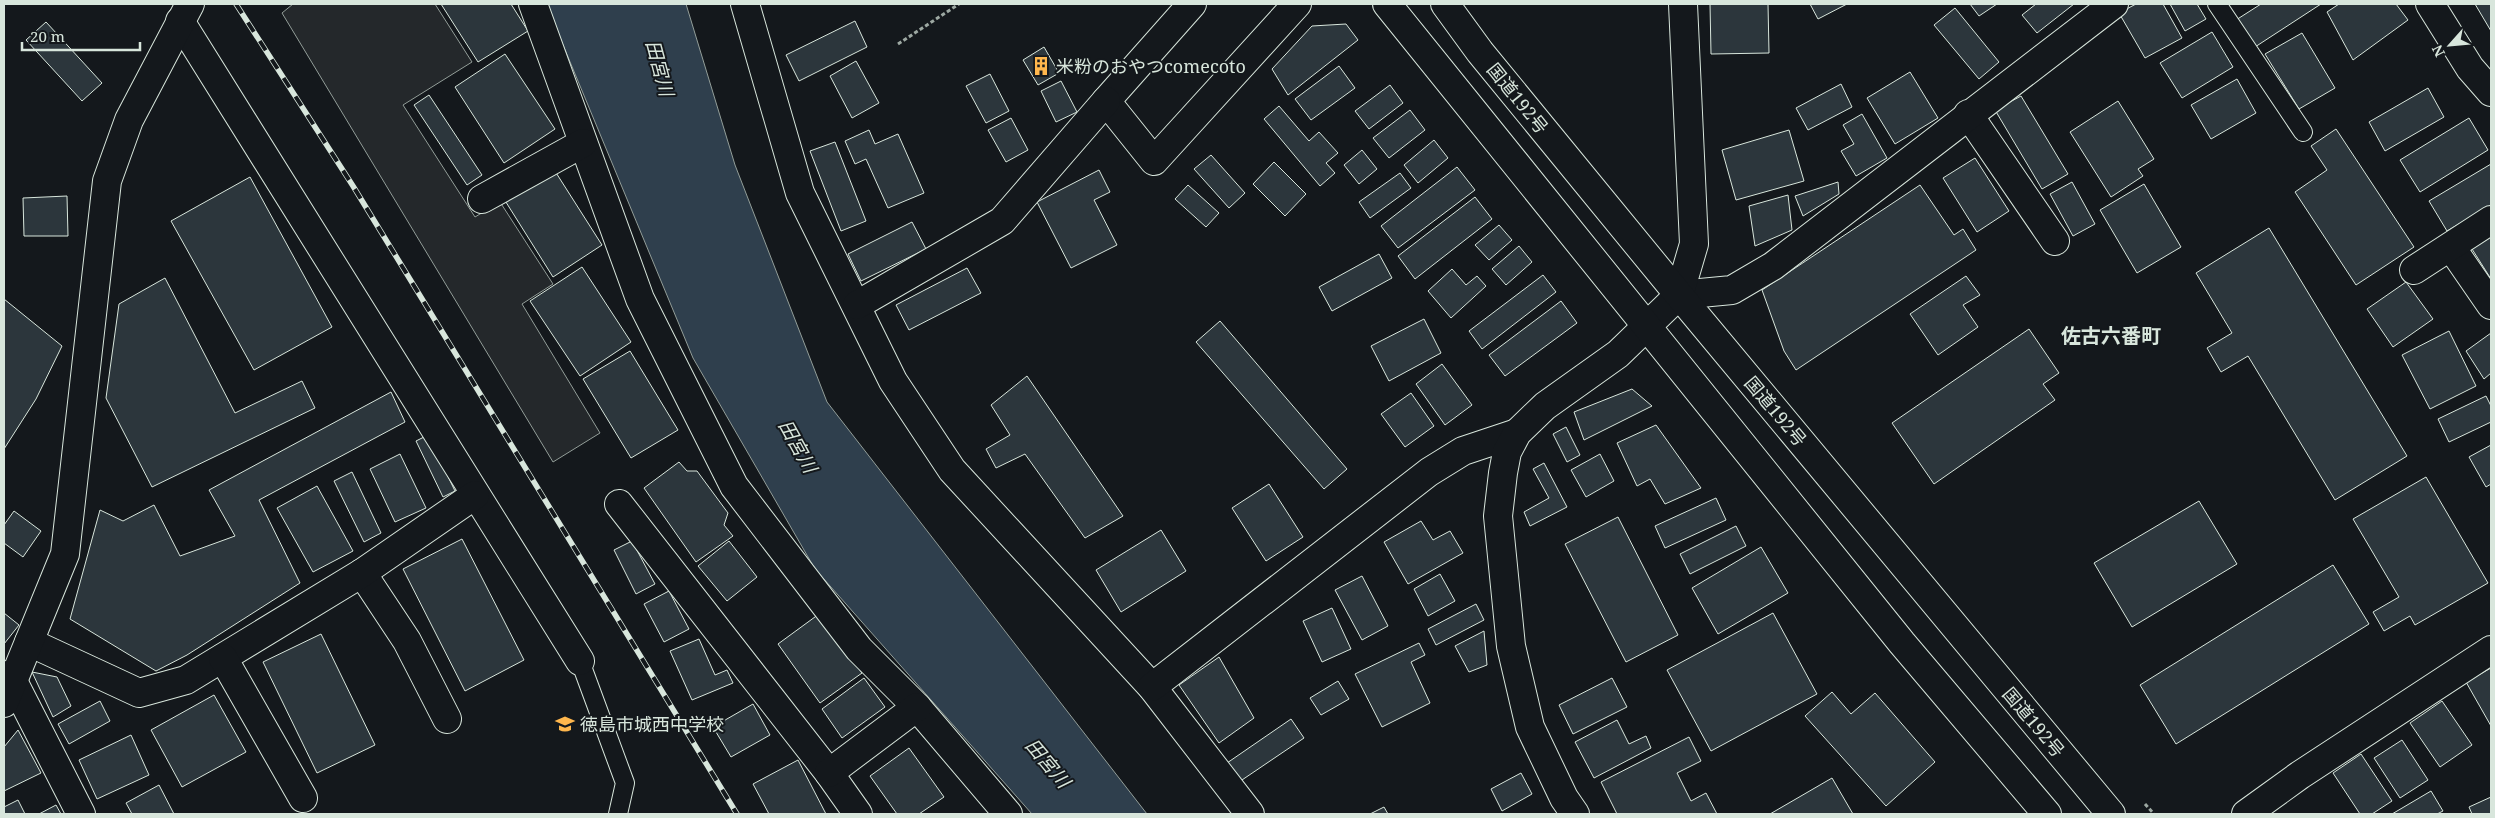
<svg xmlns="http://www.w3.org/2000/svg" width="2495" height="818" viewBox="0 0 2495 818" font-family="'Noto Serif','Noto Sans JP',serif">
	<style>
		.parking { fill: #24282b; stroke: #939e99 }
		.water { fill: #2f3f4d; stroke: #939e99 }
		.building { fill: #2c363c; stroke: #d8e6dc }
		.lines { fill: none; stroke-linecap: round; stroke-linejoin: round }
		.lane-casing { stroke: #d8e6dc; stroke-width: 20 }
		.street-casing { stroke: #d8e6dc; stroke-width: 30 }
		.secondary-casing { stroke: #d8e6dc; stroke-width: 30 }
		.highway-casing { stroke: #d8e6dc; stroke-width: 30 }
		.path { stroke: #9da8a2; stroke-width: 3; stroke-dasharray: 4 2.5; stroke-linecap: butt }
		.lane { stroke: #14181c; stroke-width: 18 }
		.street { stroke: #14181c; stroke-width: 28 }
		.secondary { stroke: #14181c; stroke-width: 28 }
		.highway { stroke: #14181c; stroke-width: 28 }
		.rail-casing { stroke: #d8e6dc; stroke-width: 5.5 }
		.rail { stroke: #14181c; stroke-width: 4; stroke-dasharray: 11; stroke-linecap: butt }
		.labels { text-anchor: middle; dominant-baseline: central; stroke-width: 4; stroke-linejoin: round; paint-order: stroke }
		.poi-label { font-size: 18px; fill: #d8e6dc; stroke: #14181c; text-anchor: start }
		.street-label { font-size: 18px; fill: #d8e6dc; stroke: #14181c }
		.water-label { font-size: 19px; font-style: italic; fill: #d8e6dc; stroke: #14181c }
		.quarter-label { font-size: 20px; font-weight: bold; fill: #d8e6dc; stroke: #14181c }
	</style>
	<rect width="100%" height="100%" fill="#14181c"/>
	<!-- parking -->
	<path class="parking" d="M293,4H435L472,62L403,105L475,217L500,202L553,284L522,304L600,433L553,462L282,13Z"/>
	<!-- water -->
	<path class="water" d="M546,4H686L735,165L827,402L1147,814H1032L815,569L693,358Z"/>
	<!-- building -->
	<g class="building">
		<path d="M441,4H511L528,31L478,62Z"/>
		<path d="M1710,4H1768L1769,53L1711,54Z"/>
		<path d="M1810,4H1847L1818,19Z"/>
		<path d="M1970,4H1997L1979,16Z"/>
		<path d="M2036,4H2074L2037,33L2022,15Z"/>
		<path d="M2136,4H2163L2182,38L2145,58L2119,13Z"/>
		<path d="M2170,4H2197L2206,19L2185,31Z"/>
		<path d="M2261,4H2321L2255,47L2236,20Z"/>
		<path d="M2339,4H2396L2408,20L2353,60L2327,12Z"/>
		<path d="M2475,4H2491V31Z"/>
		<path d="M1955,8L1999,62L1979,79L1934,25Z"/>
		<path d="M855,21L867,47L799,81L786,55Z"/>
		<path d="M46,22L102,83L82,101L26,40Z"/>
		<path d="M1346,24L1358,40L1288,95L1272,69L1312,26Z"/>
		<path d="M2212,32L2233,67L2182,98L2160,63Z"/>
		<path d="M2302,33L2335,88L2299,109L2265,54Z"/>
		<path d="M1044,47L1059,73L1038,85L1023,60Z"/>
		<path d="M505,54L555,129L504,163L455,87Z"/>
		<path d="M856,61L879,103L852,118L830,76Z"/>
		<path d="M1339,66L1355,88L1311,120L1295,99Z"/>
		<path d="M1910,72L1938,118L1895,144L1867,98Z"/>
		<path d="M990,74L1009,111L986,123L966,86Z"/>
		<path d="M2237,79L2256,113L2211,139L2191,105Z"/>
		<path d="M1061,81L1077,112L1056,122L1041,91Z"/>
		<path d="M1841,84L1852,107L1808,130L1796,108Z"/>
		<path d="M1390,85L1403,103L1369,129L1355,111Z"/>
		<path d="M2428,88L2444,117L2385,151L2369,122Z"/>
		<path d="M429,95L482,175L467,185L414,105Z"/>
		<path d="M2021,96L2068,174L2042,189L1995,110Z"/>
		<path d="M2118,101L2154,159L2138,169L2143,176L2111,197L2070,132Z"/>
		<path d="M1279,106L1309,141L1319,132L1338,153L1326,163L1335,173L1320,186L1264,119Z"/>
		<path d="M1410,110L1425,130L1389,158L1373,138Z"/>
		<path d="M1862,114L1887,158L1856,176L1841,151L1854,144L1843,125Z"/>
		<path d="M1011,118L1028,150L1006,162L988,130Z"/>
		<path d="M2469,118L2488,150L2420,192L2400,160Z"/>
		<path d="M2336,129L2414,247L2356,285L2295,192L2327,170L2311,146Z"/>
		<path d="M869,130L875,144L898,134L924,193L888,208L866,159L855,164L845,141Z"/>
		<path d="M1789,130L1804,181L1736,200L1722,150Z"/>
		<path d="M1434,140L1448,158L1418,183L1404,165Z"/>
		<path d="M835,142L866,221L841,231L810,151Z"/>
		<path d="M1362,150L1377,169L1359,184L1344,165Z"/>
		<path d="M1211,155L1245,193L1229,208L1194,169Z"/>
		<path d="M1975,158L2009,211L1977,232L1943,178Z"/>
		<path d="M1274,162L1306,194L1285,216L1253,184Z"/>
		<path d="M2491,164V205L2447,231L2429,201Z"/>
		<path d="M1457,167L1475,190L1398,248L1381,226Z"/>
		<path d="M553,168L602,245L553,277L504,199Z"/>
		<path d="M1099,170L1110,192L1094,200L1117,245L1071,268L1037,202Z"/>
		<path d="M1400,173L1411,188L1370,218L1359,202Z"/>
		<path d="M250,177L332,327L254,370L171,221Z"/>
		<path d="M1838,182L1839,194L1803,216L1795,196Z"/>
		<path d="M2072,182L2095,224L2073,236L2050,194Z"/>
		<path d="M2144,184L2181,247L2137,273L2100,210Z"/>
		<path d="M1188,185L1219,213L1206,227L1175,199Z"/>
		<path d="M1920,185L1954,235L1963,229L1976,250L1796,370L1784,351L1762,290Z"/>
		<path d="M1788,195L1792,230L1755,246L1749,206Z"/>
		<path d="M67,196L68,236H24L23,198Z"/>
		<path d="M1475,197L1492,219L1415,279L1398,256Z"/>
		<path d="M912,222L926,249L861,281L848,254Z"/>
		<path d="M1499,225L1512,240L1489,260L1475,245Z"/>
		<path d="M2269,228L2407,456L2335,500L2248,356L2221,372L2207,348L2232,333L2196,273Z"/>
		<path d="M2491,236V279L2472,249Z"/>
		<path d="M1519,246L1532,262L1506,285L1492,269Z"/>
		<path d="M1379,254L1392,278L1332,311L1319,287Z"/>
		<path d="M582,267L631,342L580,376L530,301Z"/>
		<path d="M967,268L981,293L909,330L896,305Z"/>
		<path d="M1452,269L1466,285L1477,276L1486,286L1451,318L1428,291Z"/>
		<path d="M1543,275L1556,292L1482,349L1469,331Z"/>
		<path d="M1966,276L1980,295L1963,305L1978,327L1938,355L1910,314Z"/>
		<path d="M165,278L235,413L302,381L315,408L152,487L106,398L119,304Z"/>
		<path d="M2406,282L2433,319L2393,347L2367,309Z"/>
		<path d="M4,299L62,346L36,399L4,449Z"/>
		<path d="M1561,301L1577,323L1505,376L1489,355Z"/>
		<path d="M1424,319L1441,353L1389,381L1371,346Z"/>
		<path d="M1220,321L1347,469L1324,489L1196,342Z"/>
		<path d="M2029,329L2059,373L2043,384L2055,400L1934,484L1892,423Z"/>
		<path d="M2449,331L2476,386L2430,409L2402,355Z"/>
		<path d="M2491,333V373L2484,379L2466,351Z"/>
		<path d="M630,351L678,430L631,458L583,379Z"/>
		<path d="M1442,364L1472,405L1445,425L1416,384Z"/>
		<path d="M1027,376L1123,516L1085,538L1025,454L996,468L986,449L1010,435L991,405Z"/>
		<path d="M1632,389L1652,406L1584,440L1574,412Z"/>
		<path d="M391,392L405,422L259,500L300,583L187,655L156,671L70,619L100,510L123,521L154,505L180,556L235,536L209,490Z"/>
		<path d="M1411,393L1434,426L1405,447L1381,414Z"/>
		<path d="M2486,396L2491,406V422L2449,442L2438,419Z"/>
		<path d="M1656,425L1701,488L1665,504L1650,479L1637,486L1617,443Z"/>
		<path d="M1566,427L1580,455L1567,462L1553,434Z"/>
		<path d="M428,435L455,491L443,497L416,441Z"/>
		<path d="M2491,445V484L2486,487L2469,457Z"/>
		<path d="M400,454L426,508L395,522L370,469Z"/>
		<path d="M1600,454L1614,481L1586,497L1571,470Z"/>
		<path d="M679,462L687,471H697L728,513L724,525L733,536L696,562L644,488Z"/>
		<path d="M1544,463L1567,507L1530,526L1524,512L1549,498L1533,469Z"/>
		<path d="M352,472L381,533L364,542L334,481Z"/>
		<path d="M2426,477L2488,583L2415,625L2410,616L2384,631L2373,612L2399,597L2353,519Z"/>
		<path d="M1269,484L1303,537L1266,561L1232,508Z"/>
		<path d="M317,486L353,551L313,572L277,508Z"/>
		<path d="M1716,498L1726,520L1665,548L1655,526Z"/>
		<path d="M2199,501L2237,564L2132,627L2094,563Z"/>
		<path d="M14,511L41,531L23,557L4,543V525Z"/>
		<path d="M1618,517L1678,635L1626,662L1565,544Z"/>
		<path d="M1421,521L1433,540L1450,531L1463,553L1408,584L1384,542Z"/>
		<path d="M1736,526L1746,546L1690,574L1680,554Z"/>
		<path d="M1161,530L1186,571L1121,612L1096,570Z"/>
		<path d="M462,539L524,660L465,691L403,569Z"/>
		<path d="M632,541L655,584L636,594L614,550Z"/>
		<path d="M729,541L757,577L727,601L698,566Z"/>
		<path d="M1761,547L1788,593L1718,634L1692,588Z"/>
		<path d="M2333,565L2369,624L2176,744L2140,685Z"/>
		<path d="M1440,574L1455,601L1428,616L1414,589Z"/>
		<path d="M1362,576L1388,626L1362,640L1335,590Z"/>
		<path d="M669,591L689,629L664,642L644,604Z"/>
		<path d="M1476,604L1484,620L1436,645L1428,629Z"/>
		<path d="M1332,608L1351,649L1322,662L1303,621Z"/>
		<path d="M4,613L19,625L4,644Z"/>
		<path d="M1773,613L1817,694L1711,751L1667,670Z"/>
		<path d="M819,614L862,673L820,703L778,644Z"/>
		<path d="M1484,631L1487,665L1469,672L1455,646Z"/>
		<path d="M321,634L375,745L317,773L263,662Z"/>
		<path d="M699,639L715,675L727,670L733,683L692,700L670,651Z"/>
		<path d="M1419,643L1425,655L1411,662L1430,703L1382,727L1355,674Z"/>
		<path d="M1219,657L1254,718L1219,743L1179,685Z"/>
		<path d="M2491,668V726L2466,682Z"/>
		<path d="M32,672L57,677L71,706L53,717Z"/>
		<path d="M864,678L885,707L842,738L822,709Z"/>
		<path d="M1612,678L1627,707L1573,734L1559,705Z"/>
		<path d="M1338,681L1349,699L1321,715L1310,698Z"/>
		<path d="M1832,692L1851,714L1875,693L1935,762L1886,806L1805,716Z"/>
		<path d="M214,695L246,752L182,787L151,730Z"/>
		<path d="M100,701L110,721L69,744L58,724Z"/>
		<path d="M2442,701L2472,745L2440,767L2410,723Z"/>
		<path d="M753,704L770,735L731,757L713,727Z"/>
		<path d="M1291,719L1304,738L1239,782L1227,763Z"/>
		<path d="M1617,720L1629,744L1646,736L1651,748L1594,778L1575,742Z"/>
		<path d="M18,730L41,773L4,791V747Z"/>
		<path d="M131,735L149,775L97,799L79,760Z"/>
		<path d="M1689,737L1701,761L1677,773L1691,801L1706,793L1717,814H1617L1601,782Z"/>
		<path d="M2402,740L2428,780L2400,798L2374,758Z"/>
		<path d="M909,748L944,797L919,814H897L870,776Z"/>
		<path d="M2361,754L2392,801L2372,814H2360L2333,773Z"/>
		<path d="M798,760L826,814H769L753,784Z"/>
		<path d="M1521,773L1532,794L1502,811L1491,789Z"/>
		<path d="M1832,778L1853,814H1770Z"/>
		<path d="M159,785L174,814H132L126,803Z"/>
		<path d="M2431,791L2443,811L2437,814H2392Z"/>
		<path d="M2491,797V814H2472L2469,807Z"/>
		<path d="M18,800L25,814H4V807Z"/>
		<path d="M56,805L61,814H39Z"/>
		<path d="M1384,807L1388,814H1370Z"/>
	</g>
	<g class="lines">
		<!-- lane casing -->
		<g class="lane-casing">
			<g id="lane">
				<path d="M2217,4L2303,132"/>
				<path d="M580,661L625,783L618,814"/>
			</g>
		</g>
		<!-- street casing -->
		<g class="street-casing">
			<g id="street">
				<path d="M533,4L640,299L734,486L859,649L917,707L1008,814"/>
				<path d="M745,4L800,193L893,381L952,470L1152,687L1250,814"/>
				<path d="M1192,4L1106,101L1154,161L1297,4"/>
				<path d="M2430,4L2470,68L2491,92"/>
				<path d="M180,21L580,661"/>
				<path d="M1968,114L2055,241"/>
				<path d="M482,199L583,143"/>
				<path d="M2451,247L2491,305"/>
				<path d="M2414,270L2491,220"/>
				<path d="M1679,295L1732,290L1773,266L2114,4"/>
				<path d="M857,305L1002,221L1106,101"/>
				<path d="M619,504L829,773L858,814"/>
				<path d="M362,573L407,641L447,719"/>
				<path d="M29,642L139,693L186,680L362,573L475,495"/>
				<path d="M223,658L303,798"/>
				<path d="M4,675L13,681L81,814"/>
				<path d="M1152,687L1429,472L1463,451L1517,433"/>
				<path d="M4,703L65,554L107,181L129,120L190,4"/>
				<path d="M829,773L917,707"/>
				<path d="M2246,814L2300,775L2491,650"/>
			</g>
		</g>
		<!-- secondary casing -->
		<g class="secondary-casing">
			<path id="secondary" d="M1575,814L1564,798L1530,727L1511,646L1498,516L1503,473L1507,452L1517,433L1545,406L1618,354L1679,295L1694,244L1683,4"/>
		</g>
		<!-- highway casing -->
		<g class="highway-casing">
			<g id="highway">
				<path d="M1387,4L1902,643L2047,814"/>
				<path d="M1445,4L1480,52L1679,295L2111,814"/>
			</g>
		</g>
		<!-- path -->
		<g class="path">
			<path d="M898,44L959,4"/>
			<path d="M2145,804L2154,814"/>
		</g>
		<!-- lane -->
		<use href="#lane" class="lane"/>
		<!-- street -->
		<use href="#street" class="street"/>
		<!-- secondary -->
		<use href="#secondary" class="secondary"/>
		<!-- highway -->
		<use href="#highway" class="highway"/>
		<!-- rail casing -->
		<g class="rail-casing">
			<path id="rail" d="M236,4L353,186L737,814"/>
		</g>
		<!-- rail -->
		<use href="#rail" class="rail"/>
	</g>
	<!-- icons -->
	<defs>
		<g id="building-bare" transform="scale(1.5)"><path d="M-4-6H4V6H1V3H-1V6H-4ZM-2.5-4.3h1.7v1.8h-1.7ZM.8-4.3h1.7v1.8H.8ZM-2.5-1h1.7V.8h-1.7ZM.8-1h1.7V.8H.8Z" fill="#ffb74d" stroke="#14181c" stroke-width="2.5" paint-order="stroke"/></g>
		<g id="school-bare" transform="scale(1.5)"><path d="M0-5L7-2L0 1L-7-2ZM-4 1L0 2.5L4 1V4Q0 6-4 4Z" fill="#ffb74d" stroke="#14181c" stroke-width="2.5" paint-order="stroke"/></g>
	</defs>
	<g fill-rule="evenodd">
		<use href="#building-bare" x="1041" y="66"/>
		<use href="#school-bare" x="565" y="724"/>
	</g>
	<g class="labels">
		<!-- poi labels -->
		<g class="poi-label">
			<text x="1056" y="66">米粉のおやつcomecoto</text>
			<text x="580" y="724">徳島市城西中学校</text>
		</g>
		<!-- street labels -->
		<g class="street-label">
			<text transform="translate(1518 98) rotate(51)">国道192号</text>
			<text transform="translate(1776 411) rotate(50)">国道192号</text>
			<text transform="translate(2034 722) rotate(50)">国道192号</text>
		</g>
		<!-- water labels -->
		<g class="water-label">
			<text transform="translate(660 68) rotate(75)">田宮川</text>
			<text transform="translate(798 446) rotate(61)">田宮川</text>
			<text transform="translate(1048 763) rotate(50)">田宮川</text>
		</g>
		<!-- quarter labels -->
		<g class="quarter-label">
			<text x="2111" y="335">佐古六番町</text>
		</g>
	</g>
	<!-- border -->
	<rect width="2495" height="818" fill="none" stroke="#d8e6dc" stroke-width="10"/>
	<!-- north arrow -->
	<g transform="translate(2450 45) rotate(243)" stroke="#14181c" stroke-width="4" paint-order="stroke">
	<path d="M0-4L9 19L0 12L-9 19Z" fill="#d8e6dc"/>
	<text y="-8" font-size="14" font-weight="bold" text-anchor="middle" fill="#d8e6dc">N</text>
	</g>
	<!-- scale -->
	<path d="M22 42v8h118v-8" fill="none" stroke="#d8e6dc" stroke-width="2.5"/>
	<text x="30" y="42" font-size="15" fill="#d8e6dc" stroke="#14181c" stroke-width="4" paint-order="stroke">20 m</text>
</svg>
